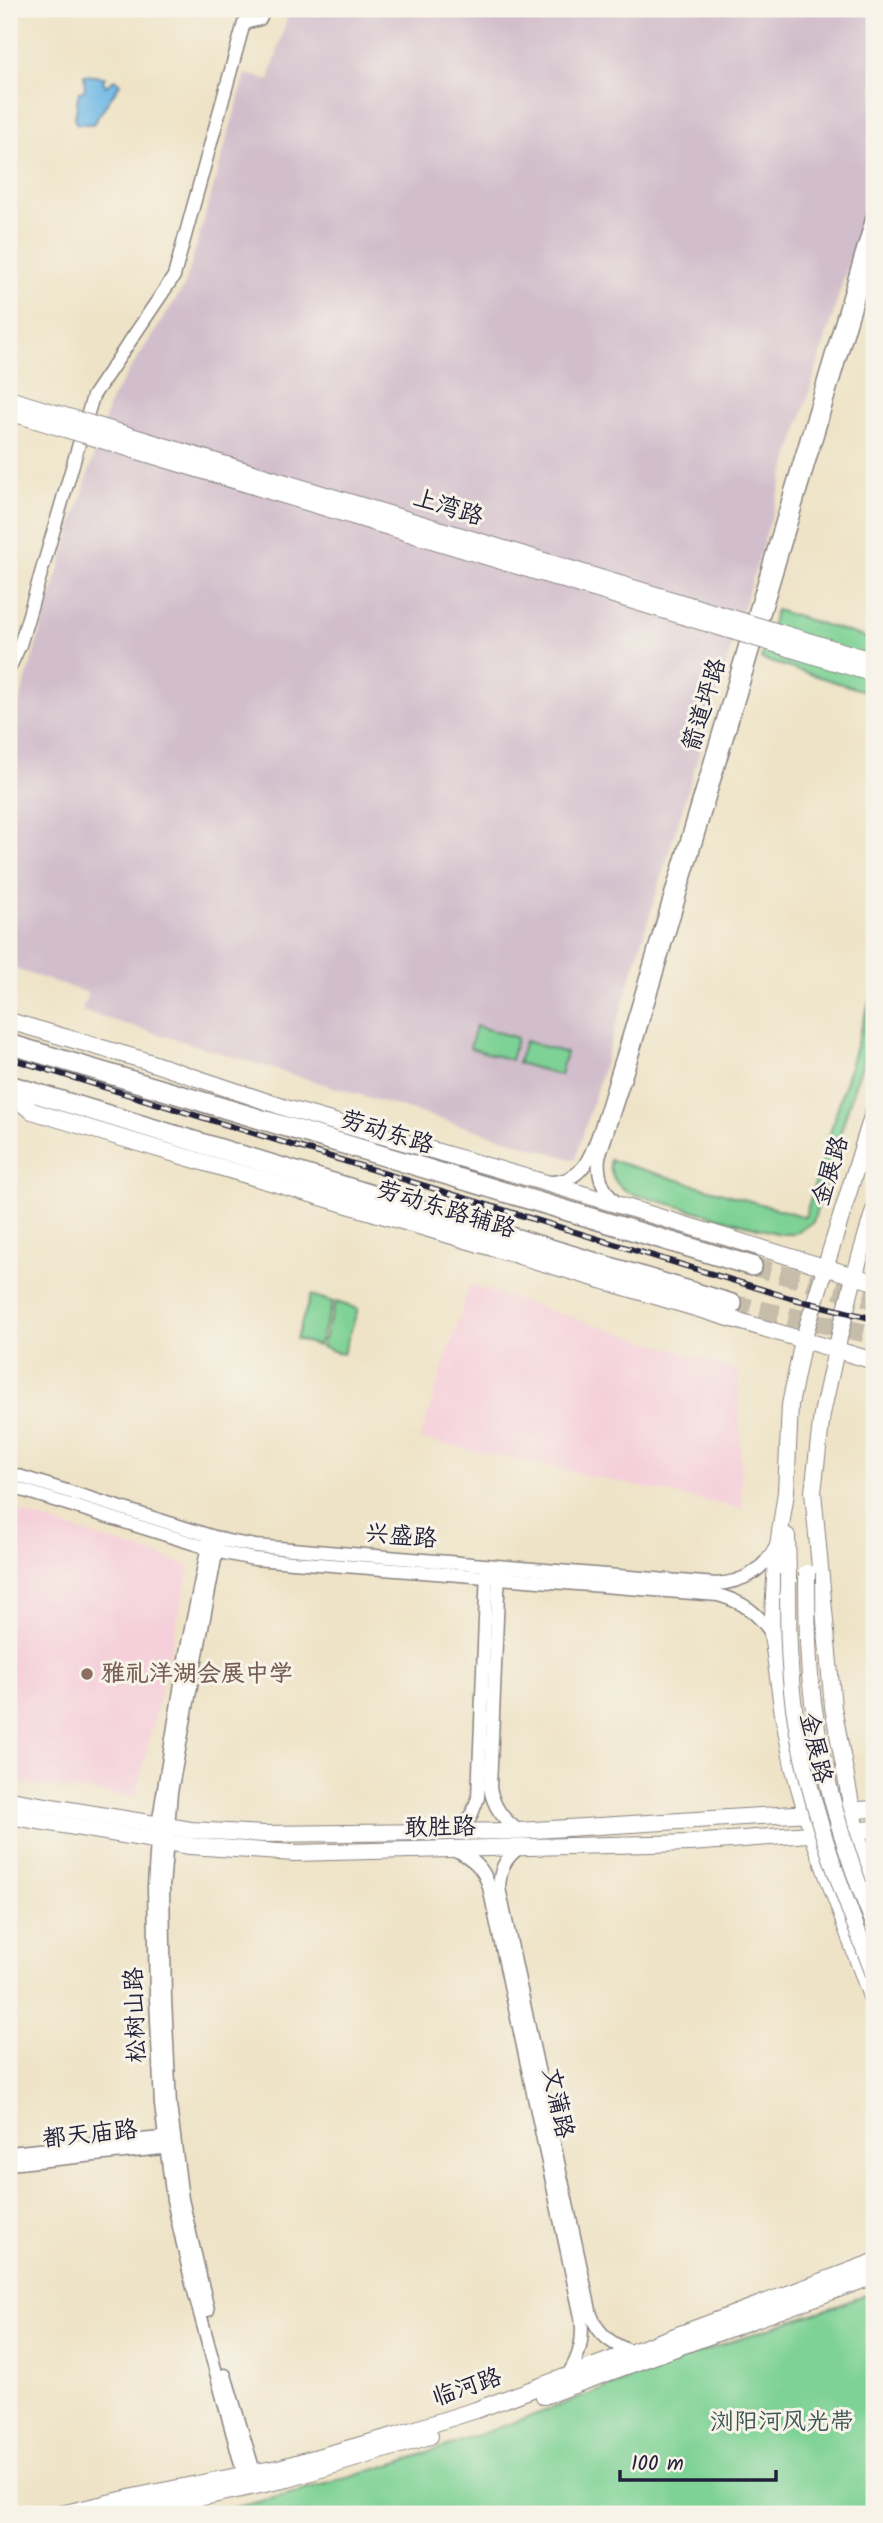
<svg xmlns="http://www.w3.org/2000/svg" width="883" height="2523" viewBox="0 0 883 2523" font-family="Kalam,'LXGW WenKai TC',sans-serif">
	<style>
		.built { fill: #f5cfda }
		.industrial { fill: #d1bdcb }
		.green { fill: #7ed295; stroke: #507a68; stroke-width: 2 }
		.water { fill: #6cb7e5; stroke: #476c90; stroke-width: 2 }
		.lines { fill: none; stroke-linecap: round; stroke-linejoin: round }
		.highway-tunnel { stroke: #c5bcaa; stroke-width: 19; stroke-dasharray: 19 10; stroke-linecap: butt }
		.minor-casing { stroke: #888280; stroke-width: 15 }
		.major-casing { stroke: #888280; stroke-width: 18 }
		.highway-casing { stroke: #888280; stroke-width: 22 }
		.minor { stroke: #fff; stroke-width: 12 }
		.major { stroke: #fff; stroke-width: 16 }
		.highway { stroke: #fff; stroke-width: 19 }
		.rail-casing { stroke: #22223b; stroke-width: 6 }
		.rail { stroke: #f7f3e8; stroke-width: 3.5; stroke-dasharray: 10; stroke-linecap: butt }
		.major-bridge-casing { stroke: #888280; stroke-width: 18; stroke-linecap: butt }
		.major-bridge { stroke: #fff; stroke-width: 16 }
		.education-dot { fill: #8d6e63; stroke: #f7f3e8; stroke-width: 2.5 }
		.labels { text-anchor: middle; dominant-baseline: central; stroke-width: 6; stroke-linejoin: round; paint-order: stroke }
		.street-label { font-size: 24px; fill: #22223b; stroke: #f7f3e8 }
		.education-label { font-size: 24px; font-weight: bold; fill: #785e54; stroke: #f7f3e8; text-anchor: start }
		.park-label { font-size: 24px; fill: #3e5756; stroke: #f7f3e8 }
	</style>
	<rect width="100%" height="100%" fill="#f7f3e8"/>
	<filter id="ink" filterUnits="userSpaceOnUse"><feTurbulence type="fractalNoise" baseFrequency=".0143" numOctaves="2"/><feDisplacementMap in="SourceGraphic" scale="14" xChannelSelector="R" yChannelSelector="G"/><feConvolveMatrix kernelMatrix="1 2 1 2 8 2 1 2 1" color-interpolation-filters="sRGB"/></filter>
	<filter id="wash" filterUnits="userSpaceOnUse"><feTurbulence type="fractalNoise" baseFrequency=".00686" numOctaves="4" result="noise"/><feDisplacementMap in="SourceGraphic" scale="28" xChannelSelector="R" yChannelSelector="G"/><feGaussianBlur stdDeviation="1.57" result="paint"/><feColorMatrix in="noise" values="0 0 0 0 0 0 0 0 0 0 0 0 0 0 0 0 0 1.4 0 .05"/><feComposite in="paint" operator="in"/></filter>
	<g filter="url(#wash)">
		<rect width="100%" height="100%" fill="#eee3c6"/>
		<!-- built -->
		<g class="built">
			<path d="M470,1285L738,1370L742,1509L420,1439Z"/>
			<path d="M9,1509L190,1566L136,1797L9,1782Z"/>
		</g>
		<!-- industrial -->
		<path class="industrial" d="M290,9H874V180L575,1160L82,1011L88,993L9,967V736L111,399L185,285L246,74L269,80Z"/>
		<!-- green -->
		<g class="green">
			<path d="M776,610L874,640V694L761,659Z"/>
			<path d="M874,986V1034L856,1082L813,1222L793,1234H780L630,1193C616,1186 609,1175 610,1160L805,1217Z"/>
			<path d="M476,1026L517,1038L511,1060L470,1048Z"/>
			<path d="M525,1041L566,1053L560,1075L518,1063Z"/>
			<path d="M311,1295L333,1302L318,1346L296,1339Z"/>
			<path d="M336,1302L358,1309L343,1354L321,1347Z"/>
			<path d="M874,2292V2514H203C379,2479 546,2410 713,2348C766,2328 821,2313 874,2292Z"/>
		</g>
		<!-- water -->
		<path class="water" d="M84,75L105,77L103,81L106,86L115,79L120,84L93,124H77L74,119C78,112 76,101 79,92L85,90Z"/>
	</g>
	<g filter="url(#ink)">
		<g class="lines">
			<!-- highway-tunnel -->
			<g class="highway-tunnel">
				<path d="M752,1266L874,1300"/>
				<path d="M732,1304L874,1335"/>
			</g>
			<!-- minor casing -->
			<g class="minor-casing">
				<g id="minor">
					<path d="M9,669L20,645L93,396L174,276L244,23L260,19L265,9"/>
					<path d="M550,1182C563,1182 575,1177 583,1167C598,1148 613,1085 622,1059L874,213"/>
					<path d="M618,1204C603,1192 597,1176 599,1157L630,1062L874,243"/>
					<path d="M9,1473L227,1541L255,1546L716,1584C744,1582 763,1571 776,1546"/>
					<path d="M9,1486L224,1553L254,1559L718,1595C743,1602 757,1612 772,1634"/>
					<path d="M210,1536L186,1653L158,1825L154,1886L156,1999L161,2105L173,2200L192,2284L246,2483"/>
					<path d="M499,1570L490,1788C494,1808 503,1819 519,1831"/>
					<path d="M458,1831L471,1816L478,1798L487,1569"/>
					<path d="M519,1848C504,1859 500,1870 499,1888L591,2315C599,2336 612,2344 632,2352"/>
					<path d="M456,1850C473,1859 484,1868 489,1887L581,2317C584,2339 580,2357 567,2376"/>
					<path d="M9,2153L171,2137"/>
					<path d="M9,2164L172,2147"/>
					<path d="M208,2310L182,2199L170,2105L165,1999L163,1887L171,1792L219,1538"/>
					<path d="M225,2375L256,2478"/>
				</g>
			</g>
			<!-- major casing -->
			<g class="major-casing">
				<g id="major">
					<path d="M9,1021L143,1060L289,1109L546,1183L874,1282"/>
					<path d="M9,1094L32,1111L118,1137L874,1361"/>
					<path d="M874,1110L803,1340L790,1405L786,1492L776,1559L772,1634L783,1714L793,1766L812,1833L874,2005"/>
					<path d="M874,1210L854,1277L836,1350L822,1414L813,1492L833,1707L856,1831L874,1885"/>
					<path d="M787,1536L788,1574"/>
					<path d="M9,1800L191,1830L264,1834L519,1831L874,1809"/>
					<path d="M9,1816L190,1846L294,1853L691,1843L874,1829"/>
					<path d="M544,2396L874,2276"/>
					<path d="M61,2514L138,2496L282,2467L397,2435L476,2410L874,2262"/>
					<path d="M124,2514L288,2479L430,2436"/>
				</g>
			</g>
			<!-- highway casing -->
			<g class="highway-casing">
				<g id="highway">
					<path d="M9,1044L752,1266"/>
					<path d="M9,1085L732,1304"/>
				</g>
			</g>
			<!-- minor -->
			<use href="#minor" class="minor"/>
			<!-- major -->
			<use href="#major" class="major"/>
			<!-- highway -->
			<use href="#highway" class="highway"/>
			<!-- rail casing -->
			<g class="rail-casing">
				<path id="rail" d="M9,1058L790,1298L874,1319"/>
			</g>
			<!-- rail -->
			<use href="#rail" class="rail"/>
			<!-- major-bridge casing -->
			<g class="major-bridge-casing">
				<g id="major-bridge">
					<path d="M9,399L874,661"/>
					<path d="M9,412L874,674"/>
					<path d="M807,1573C807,1607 807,1641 810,1675C818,1761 841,1844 874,1924"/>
					<path d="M788,1574C788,1618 788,1663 794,1708C807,1800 840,1887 874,1974"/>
				</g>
			</g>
			<!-- major-bridge -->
			<use href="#major-bridge" class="major-bridge"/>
		</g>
	</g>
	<!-- markers -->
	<circle class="education-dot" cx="87" cy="1674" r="7"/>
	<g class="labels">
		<!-- street labels -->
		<g class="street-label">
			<text transform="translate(448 508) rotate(17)">上湾路</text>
			<text transform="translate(705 705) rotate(-73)">箭道坪路</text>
			<text transform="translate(387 1133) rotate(17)">劳动东路</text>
			<text transform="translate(831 1171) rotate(-73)">金展路</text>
			<text transform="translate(446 1210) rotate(17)">劳动东路辅路</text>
			<text transform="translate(401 1537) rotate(5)">兴盛路</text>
			<text transform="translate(815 1748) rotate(77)">金展路</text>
			<text transform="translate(440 1828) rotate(-1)">敢胜路</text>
			<text transform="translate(136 2015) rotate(-92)">松树山路</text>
			<text transform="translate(557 2103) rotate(78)">文蒲路</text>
			<text transform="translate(90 2135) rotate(-6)">都天庙路</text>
			<text transform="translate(467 2388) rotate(-19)">临河路</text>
		</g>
		<!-- education labels -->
		<g class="education-label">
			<text x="101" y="1674">雅礼洋湖会展中学</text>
		</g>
		<!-- park labels -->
		<g class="park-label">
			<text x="782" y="2422">浏阳河风光带</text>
		</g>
	</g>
	<!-- margin -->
	<rect width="883" height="2523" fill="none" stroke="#f7f3e8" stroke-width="35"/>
	<!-- scale -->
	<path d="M620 2470v10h156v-10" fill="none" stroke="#22223b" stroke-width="3.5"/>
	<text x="631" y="2470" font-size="21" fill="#22223b" stroke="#f7f3e8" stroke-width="5" paint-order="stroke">100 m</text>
</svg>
